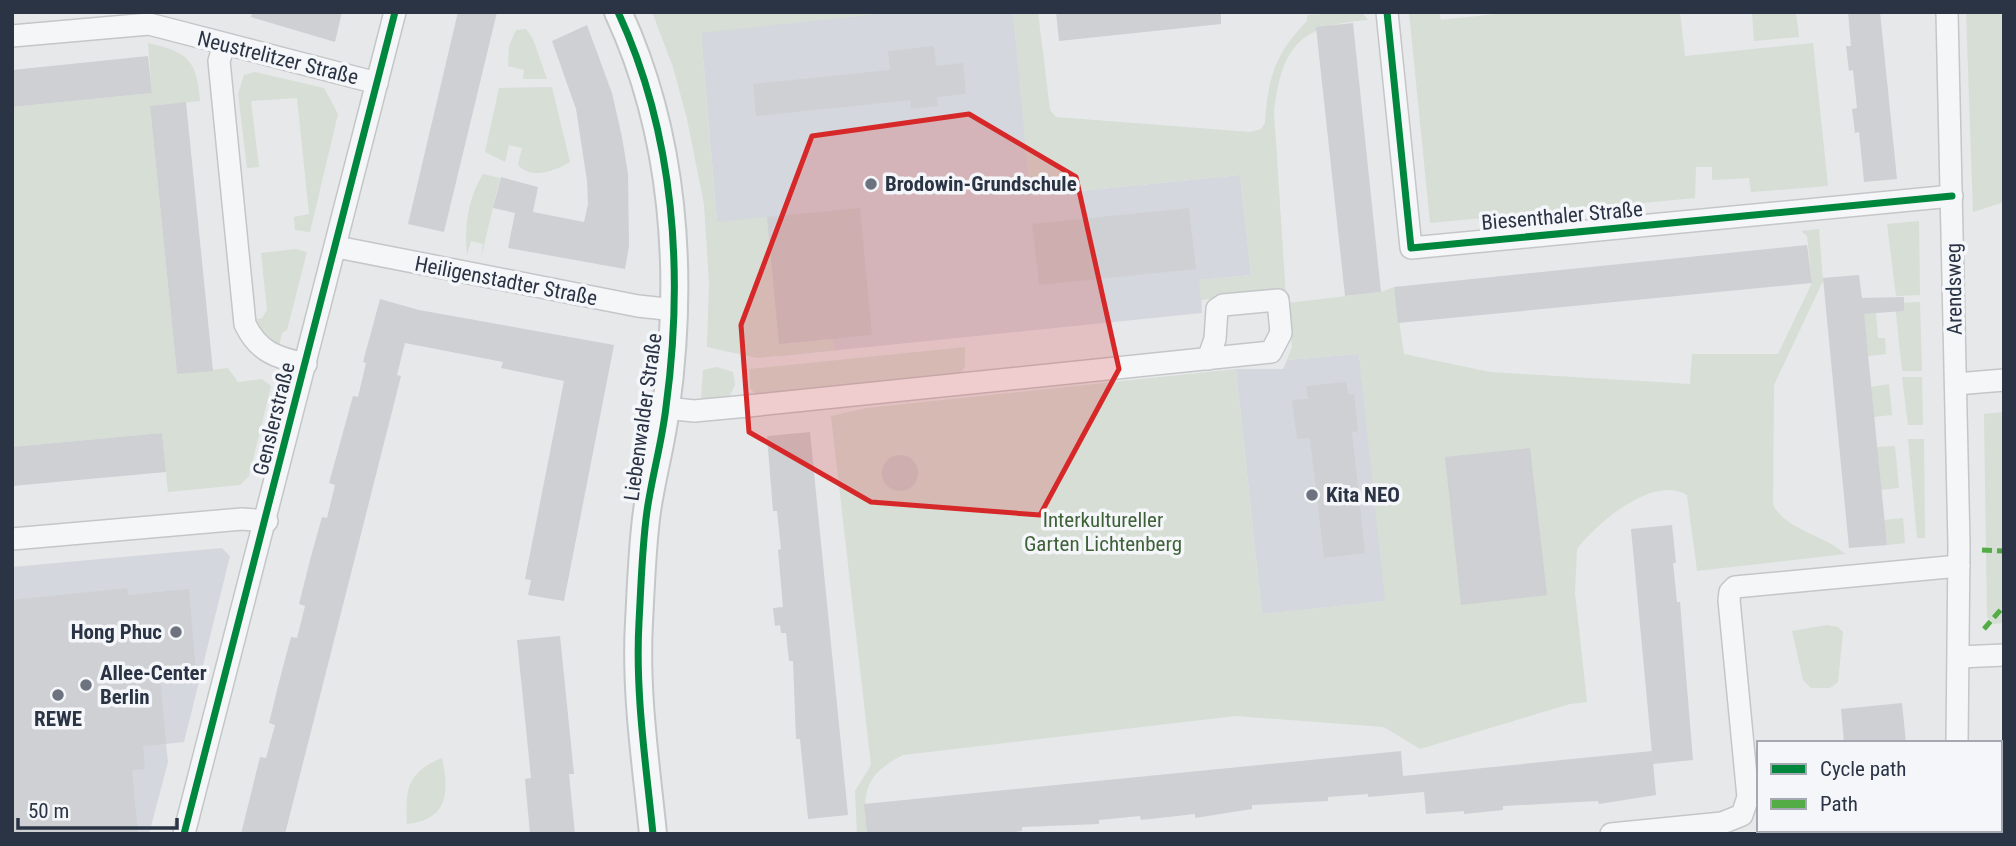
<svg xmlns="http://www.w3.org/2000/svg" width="2016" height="846" viewBox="0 0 2016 846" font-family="'Roboto Condensed',sans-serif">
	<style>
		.built { fill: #d4d7dd }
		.green { fill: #d6ded6 }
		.building { fill: #ced0d3 }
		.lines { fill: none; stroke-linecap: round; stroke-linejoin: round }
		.minor-casing { stroke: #c4c6c8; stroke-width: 24 }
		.tertiary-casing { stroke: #c4c6c8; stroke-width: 30 }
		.minor { stroke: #f5f6f7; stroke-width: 21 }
		.tertiary { stroke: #f5f6f7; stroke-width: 26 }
		.quiet { stroke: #54ac47; stroke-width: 5; stroke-dasharray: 10 5; stroke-linecap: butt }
		.cycleway-casing { stroke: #f4f6f9; stroke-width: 11 }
		.cycleway { stroke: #00873e; stroke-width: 7 }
		.marked { fill: #d62828; fill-opacity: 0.2; stroke: #d62828; stroke-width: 5; stroke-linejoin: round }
		.poi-dot { fill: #6c737f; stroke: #f4f6f9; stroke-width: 2.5 }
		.labels { text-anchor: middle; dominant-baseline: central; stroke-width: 7; stroke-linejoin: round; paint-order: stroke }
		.street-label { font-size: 21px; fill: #2b3445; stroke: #f4f6f9 }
		.poi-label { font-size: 21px; font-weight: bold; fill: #2b3445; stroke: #f4f6f9; text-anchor: start }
		.park-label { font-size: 21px; fill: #3f6138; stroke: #f4f6f9 }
	</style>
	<rect width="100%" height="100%" fill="#e6e8ea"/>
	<!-- built -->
	<g class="built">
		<path d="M895,12H1013L1031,196L1240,175L1251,275L1200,280L1202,313L780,356L717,222L701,32Z"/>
		<path d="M1359,354L1386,601L1262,614L1236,369H1283L1287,360Z"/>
		<path d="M222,548L230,556L184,742L166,744L168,762L149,834H12V567Z"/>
	</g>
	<!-- green -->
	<g class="green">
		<path d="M652,12H895L701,33L717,222L767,217L779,344L833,339L834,350L757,358L707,347L709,283L704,204L687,119L673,67Z"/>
		<path d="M1013,12H1038L1050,110L1056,117L1250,132L1261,129L1265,123C1268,77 1275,54 1307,21V15L1362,12L1368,20C1302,25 1282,44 1274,112L1286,297L1275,291L1201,300L1199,280L1251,275L1240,175L1030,196Z"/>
		<path d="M1409,12H1439L1441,20L1514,12H1680L1685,56L1813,43L1828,186L1751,192L1749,178L1712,180V167H1696L1695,198L1430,223Z"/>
		<path d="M1752,12H1796L1799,37L1754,41Z"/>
		<path d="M1966,12H2004V202L1973,212Z"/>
		<path d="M526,29L533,39L547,79H523L524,70L508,66L509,46L516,30Z"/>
		<path d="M148,43C188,52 197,60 200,101L150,106L177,374L228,368L238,382L262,379L271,386L249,476L240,485L168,492L162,433L12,447V107L152,93Z"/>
		<path d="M255,72L324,88L338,114L310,232L295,230L294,217L309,214L297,98L251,101L259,167L247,168L238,94L244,75Z"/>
		<path d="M552,87L570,162C555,171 532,180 518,165L522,148L509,145L505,162L485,152L499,88Z"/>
		<path d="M483,174L500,178L481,258L483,244L471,241L467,255C464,227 468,198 483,174Z"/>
		<path d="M1919,221L1920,295L1896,296L1887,224Z"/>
		<path d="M1819,229L1823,281L1774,385L1773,505C1787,531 1823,534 1845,554L1697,571L1687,495C1653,474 1597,523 1577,549L1575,593L1587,702L1570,704L1420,749L1384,727L1235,716L903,755C863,776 863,792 867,834H857L855,791L871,765L831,416L866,408L1236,369L1262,614L1385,601L1359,354L1287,360L1292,347L1288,303L1381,292L1394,287L1404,354L1490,372L1690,384L1692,354H1778L1812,283L1807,236L1801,231Z"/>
		<path d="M296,249L307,252L287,330L282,333L279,346L264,340L253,320L262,318L267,310L261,253Z"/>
		<path d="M1920,302L1922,371H1902L1895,303Z"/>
		<path d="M1876,313L1878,338H1885L1886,354L1868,356L1863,314Z"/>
		<path d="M965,347V367L961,373L756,395L750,388L749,369Z"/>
		<path d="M717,367L733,372L735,385L729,397L706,400L701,397L703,370Z"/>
		<path d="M1902,377H1922L1923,425H1908Z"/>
		<path d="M1889,384L1892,415L1874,417L1871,387Z"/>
		<path d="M2004,412V623L1994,624L1987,617L1984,414Z"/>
		<path d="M1908,439H1924L1925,538H1917Z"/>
		<path d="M1895,446L1899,488L1881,490L1877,447Z"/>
		<path d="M1903,518L1905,543L1887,545L1884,520Z"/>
		<path d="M1827,625L1838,627L1843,632L1838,682L1830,688H1811L1803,680L1792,631Z"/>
		<path d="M442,758C449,792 449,819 407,824C405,790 407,772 442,758Z"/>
	</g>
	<!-- building -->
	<g class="building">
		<path d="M252,12H342L335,42L251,17Z"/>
		<path d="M458,12H497L444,232L408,224Z"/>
		<path d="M1056,12H1221V24L1059,41Z"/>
		<path d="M1848,12H1880L1897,179L1864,182L1859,132L1855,133L1852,109L1857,108L1853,70L1849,71L1846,46H1851Z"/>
		<path d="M1353,23L1381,292L1345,296L1316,27Z"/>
		<path d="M587,25L612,93L622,137L628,174L629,246L625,269L508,248L515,213L493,208L501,177L538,187L533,212L584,222L588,204L587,181L576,109L552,41Z"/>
		<path d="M934,46L936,66L963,63L966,94L937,97L938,106L911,109V100L756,116L753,84L890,70L888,51Z"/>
		<path d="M148,56L152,93L12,107V70Z"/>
		<path d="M186,102L213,371L177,374L150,106Z"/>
		<path d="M860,208L872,335L779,344L767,217Z"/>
		<path d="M1189,208L1196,269L1039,285L1032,224Z"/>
		<path d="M1807,245L1812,283L1398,323L1394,287Z"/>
		<path d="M1859,275L1862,298L1904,297V311L1864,314L1887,545L1849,548L1823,278Z"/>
		<path d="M380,299L419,310L614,345L564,601L528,595L531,580L525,579L564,381L501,368L503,362L405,343L397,375L401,376L285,834H241L260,757L266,758L275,725L269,723L278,686L291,637L297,638L305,606L299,604L310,560L322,517L327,518L335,485L329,483L353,396L358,397L366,363L363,362Z"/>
		<path d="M1346,382L1348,394H1354L1358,431L1352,432L1365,553L1324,558L1310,438L1297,439L1292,400L1308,399L1306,386Z"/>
		<path d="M810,432L848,815L808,819L800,739H796L793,661H789L786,633H781L780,625L775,626L773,608L783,607L778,550L781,549L777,511H773L767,436Z"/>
		<path d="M162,433L166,472L12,486V447Z"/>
		<path d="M1530,448L1547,595L1461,605L1445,457Z"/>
		<circle cx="900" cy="473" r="18"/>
		<path d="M1672,525L1676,563H1673L1677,602H1680L1693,760L1653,764L1631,529Z"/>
		<path d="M127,588L128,595L189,589L196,673L160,676L166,744L143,746L145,769L132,770L138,834H12V600Z"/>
		<path d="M560,636L574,774H569L575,834H530L525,779L531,778L517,640Z"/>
		<path d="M1902,703L1906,743H1844L1841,709Z"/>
		<path d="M1401,751L1403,776L1652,751L1656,795L1599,804L1598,801L1503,806V810L1464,814V811L1426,814L1424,792L1368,797V794L1328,797V801L1252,805V809L1195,818V814L1141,820L1140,816L1099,820V824L1022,827V831L995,834H867L864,804Z"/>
	</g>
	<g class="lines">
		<!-- minor casing -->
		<g class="minor-casing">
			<g id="minor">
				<path d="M1387,12L1411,248L1952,196"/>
				<path d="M1947,12L1959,545L1957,743"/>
				<path d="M12,36L149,24L377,83"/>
				<path d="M224,45L219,61L245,324C258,352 277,358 306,364"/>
				<path d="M337,247L638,306L675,310"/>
				<path d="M1956,384L2004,380"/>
				<path d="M666,408L694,411L748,406L1271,352L1281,333L1278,300L1223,305L1217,309L1215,339L1208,359"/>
				<path d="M12,539L242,519L267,521"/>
				<path d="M1959,657L2004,655"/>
				<path d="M184,834L395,12"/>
				<path d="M1611,834L1722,823L1742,815L1748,797L1729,600L1730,592L1735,587L1959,566"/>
				<path d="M1954,834L1955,830"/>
			</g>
		</g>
		<!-- tertiary casing -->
		<g class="tertiary-casing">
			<path id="tertiary" d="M618,12C675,135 684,274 666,407C662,442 652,476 647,511C642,547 641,586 639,622C635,693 646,764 653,834"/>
		</g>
		<!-- minor -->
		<use href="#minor" class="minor"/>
		<!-- tertiary -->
		<use href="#tertiary" class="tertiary"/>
		<!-- quiet -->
		<g class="quiet">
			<path d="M1982,550L2004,551"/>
			<path d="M1984,629L2004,606"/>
		</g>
		<!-- cycleway casing -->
		<g class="cycleway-casing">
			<g id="cycleway">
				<path d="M618,12C675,135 684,274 666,407C662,442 652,476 647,511C642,547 641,586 639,622C635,693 646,764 653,834"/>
				<path d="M1387,12L1411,248L1952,196"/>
				<path d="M184,834L395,12"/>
			</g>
		</g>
		<!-- cycleway -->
		<use href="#cycleway" class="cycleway"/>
	</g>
	<!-- marked area -->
	<path class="marked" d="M969,114L1076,177L1119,369L1040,515L871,502L749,432L741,325L812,136Z"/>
	<!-- markers -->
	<g class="poi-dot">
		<circle cx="871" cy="184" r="7"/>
		<circle cx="1312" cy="495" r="7"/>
		<circle cx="176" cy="632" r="7"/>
		<circle cx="86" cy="685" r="7"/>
		<circle cx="58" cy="695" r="7"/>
	</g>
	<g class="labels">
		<!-- street labels -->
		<g class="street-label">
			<text transform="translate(278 58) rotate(14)">Neustrelitzer Straße</text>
			<text transform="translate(1562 216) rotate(-5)">Biesenthaler Straße</text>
			<text transform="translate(506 281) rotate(11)">Heiligenstadter Straße</text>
			<text transform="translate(1954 289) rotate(-91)">Arendsweg</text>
			<text transform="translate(643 417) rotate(-82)">Liebenwalder Straße</text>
			<text transform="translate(274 419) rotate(-76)">Genslerstraße</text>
		</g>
		<!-- poi labels -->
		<g class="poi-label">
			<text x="885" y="184">Brodowin-Grundschule</text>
			<text x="1326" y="495">Kita NEO</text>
			<text x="162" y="632" text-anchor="end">Hong Phuc</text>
			<text x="100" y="673">Allee-Center<tspan x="100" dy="24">Berlin</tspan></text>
			<text x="58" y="719" text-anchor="middle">REWE</text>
		</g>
		<!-- park labels -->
		<g class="park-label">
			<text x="1103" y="520">Interkultureller<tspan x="1103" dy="24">Garten Lichtenberg</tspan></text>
		</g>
	</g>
	<!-- border -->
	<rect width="2016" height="846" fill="none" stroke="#2b3445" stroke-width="28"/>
	<!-- legend -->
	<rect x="1757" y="741" width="245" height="91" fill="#f4f6f9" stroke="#a4a8b1" stroke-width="2"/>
	<rect x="1771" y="764" width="35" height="10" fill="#00873e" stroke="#a4a8b1" stroke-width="2"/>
	<text x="1820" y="776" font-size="21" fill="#2b3445">Cycle path</text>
	<rect x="1771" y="799" width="35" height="10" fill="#54ac47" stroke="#a4a8b1" stroke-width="2"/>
	<text x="1820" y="811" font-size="21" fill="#2b3445">Path</text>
	<!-- scale -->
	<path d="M18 818v10h159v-10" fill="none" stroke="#2b3445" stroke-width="3.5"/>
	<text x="28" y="818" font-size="21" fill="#2b3445" stroke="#f4f6f9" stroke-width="5" paint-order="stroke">50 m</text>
</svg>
